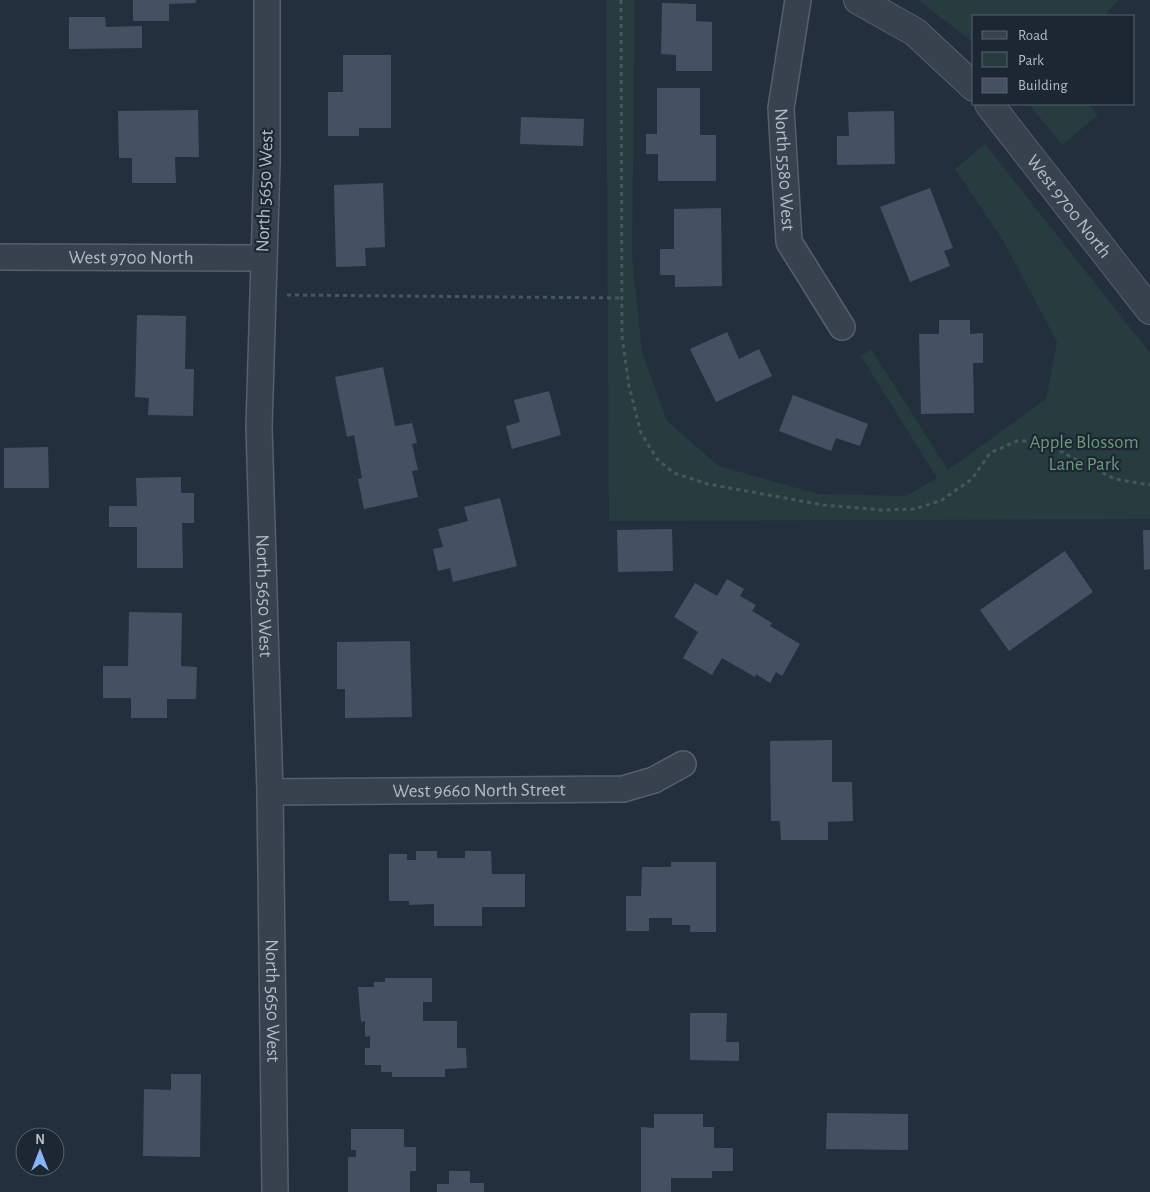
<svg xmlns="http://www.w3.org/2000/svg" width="1150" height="1192" viewBox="0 0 1150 1192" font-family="'Alegreya Sans',sans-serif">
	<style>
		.green { fill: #263c3f }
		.building { fill: #455162 }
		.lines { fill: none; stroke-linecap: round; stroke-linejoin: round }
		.minor-casing { stroke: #565f6c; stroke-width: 28 }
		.tertiary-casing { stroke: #565f6c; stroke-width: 30 }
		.path { stroke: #44595c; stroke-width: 3; stroke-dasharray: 4 4; stroke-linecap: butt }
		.minor { stroke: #38414e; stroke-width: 25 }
		.tertiary { stroke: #38414e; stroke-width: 28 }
		.labels { text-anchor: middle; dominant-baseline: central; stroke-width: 4.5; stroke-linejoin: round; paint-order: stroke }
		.street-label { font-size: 19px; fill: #b4bcc9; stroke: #1d2633 }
		.park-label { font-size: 19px; fill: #6b9a76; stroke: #1d2633 }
	</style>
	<rect width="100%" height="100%" fill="#242f3e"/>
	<!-- green -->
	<g class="green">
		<path d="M606,0H635L632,255L642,352L667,421L719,466L818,494L906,496L937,478L861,356L871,349L948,470L1046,399L1057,342L1004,242L955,169L985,144L1150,353V519L609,521Z"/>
		<path d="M918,0H1118L1105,16H974V43Z"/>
		<path d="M1029,104H1088L1098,115L1062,145Z"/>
	</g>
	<!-- building -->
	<g class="building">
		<path d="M133,0H196V3L169,4V21H133Z"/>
		<path d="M662,3L696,4V21L712,22V71H676V55L661,54Z"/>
		<path d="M69,17H105L106,27L142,26V48L69,49Z"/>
		<path d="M343,55H391V128H359V136H328V92H343Z"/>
		<path d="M657,88H700V135H716V181H658V154H646V134H657Z"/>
		<path d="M198,110L199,157H175L176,183H132V158H119L118,111Z"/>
		<path d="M894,111L895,164L837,165V136H849L848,112Z"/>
		<path d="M521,117L584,119L583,146L520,144Z"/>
		<path d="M383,183L385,247L365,248L366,266L336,267L334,185Z"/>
		<path d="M930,188L953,248L944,251L950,266L910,282L880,207Z"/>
		<path d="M721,208L722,286L675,287V275H660V249H674V209Z"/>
		<path d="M137,315L186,316L185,369H194L193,416L148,415L149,398L135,397Z"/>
		<path d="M939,320H970V334L983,333V363H973L974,413L921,414L919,334H939Z"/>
		<path d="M727,332L739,359L759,349L772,376L716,402L690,349Z"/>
		<path d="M383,367L395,426L412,423L417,443L412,444L418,470L412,471L418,497L364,509L358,479L362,478L354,435L347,437L335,377Z"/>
		<path d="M549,391L561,435L512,449L506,426L520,422L514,400Z"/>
		<path d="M793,395L868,424L860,446L836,438L831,451L779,431Z"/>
		<path d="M48,447L49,488H4V448Z"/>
		<path d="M181,477V493H194V523H182L183,568H137V527H109V506H137L136,478Z"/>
		<path d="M500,498L517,566L453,582L450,568L438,571L433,549L443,547L438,529L468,521L464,507Z"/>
		<path d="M672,529L673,571L618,572L617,530Z"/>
		<path d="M1143,530H1150V569L1144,570Z"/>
		<path d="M1065,551L1093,592L1009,651L980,610Z"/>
		<path d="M727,579L744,589L740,596L756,605L752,611L772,623L770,626L800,644L782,676L776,672L770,683L756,674L755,677L722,658L712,675L683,658L698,632L674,617L695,583L717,596Z"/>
		<path d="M129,612L182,613L181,666L197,667L196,699H167V718H131V698H103V666H128Z"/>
		<path d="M410,641L412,717L345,718V689H337V642Z"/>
		<path d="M832,740V782H852L853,821L828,822V840H781L780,821H771L770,741Z"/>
		<path d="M416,851H437V858H465V851H491L492,874H525V907H482V926H434V904L409,905V901H389V854H407V860H416Z"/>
		<path d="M671,862H716V932H690V925H672V918H649V931H626V896H641L642,867H671Z"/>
		<path d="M385,978H432V1002H423V1021H457V1048H466L467,1068L445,1069V1077H392V1072H381V1065H365V1048H370V1036L365,1037V1021L361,1022L358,987H374V982H385Z"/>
		<path d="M690,1013H727L726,1042H739V1061L690,1060Z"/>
		<path d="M171,1074H201L200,1157L143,1156L144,1089L171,1090Z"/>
		<path d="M827,1113L908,1114V1150L826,1149Z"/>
		<path d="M654,1114H703V1127H714V1148H733V1171H712V1178H671V1192H641V1127L654,1128Z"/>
		<path d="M351,1129H404V1147H416V1171H410V1192H348V1157H356V1150H351Z"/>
		<path d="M449,1171H470V1183H484V1192H437V1184H449Z"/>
	</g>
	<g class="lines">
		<!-- minor casing -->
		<g class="minor-casing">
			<g id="minor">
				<path id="s1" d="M267,0V162L259,427L270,792L275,1192"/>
				<path id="s2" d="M798,0L781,108L789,242L842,327"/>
				<path id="s3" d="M0,257L263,258"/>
				<path id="s4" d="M270,792L623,789L654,780L683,764"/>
			</g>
		</g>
		<!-- tertiary casing -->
		<g class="tertiary-casing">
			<g id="tertiary">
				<path d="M858,0L915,32L974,87"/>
				<path id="s5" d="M989,104L1150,310"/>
			</g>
		</g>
		<!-- path -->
		<g class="path">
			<path d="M621,0L622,336L629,386L641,433L657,459L674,473L708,484L823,505L882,510L915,509L942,500L972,479L990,453L1017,441H1043L1071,457L1115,479L1150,485"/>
			<path d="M287,295L622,298"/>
		</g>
		<!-- minor -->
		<use href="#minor" class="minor"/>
		<!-- tertiary -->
		<use href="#tertiary" class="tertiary"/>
	</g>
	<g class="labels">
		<!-- street labels -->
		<g class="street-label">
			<text stroke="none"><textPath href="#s2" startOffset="171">North 5580 West</textPath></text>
			<text transform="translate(265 191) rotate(-88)">North 5650 West</text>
			<text stroke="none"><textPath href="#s5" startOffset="130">West 9700 North</textPath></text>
			<text stroke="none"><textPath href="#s3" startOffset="131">West 9700 North</textPath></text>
			<text stroke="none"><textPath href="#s1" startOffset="596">North 5650 West</textPath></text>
			<text stroke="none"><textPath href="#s4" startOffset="209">West 9660 North Street</textPath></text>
			<text stroke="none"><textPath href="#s1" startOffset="1001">North 5650 West</textPath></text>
		</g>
		<!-- park labels -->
		<g class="park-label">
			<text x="1084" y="442">Apple Blossom<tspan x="1084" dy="22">Lane Park</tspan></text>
		</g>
	</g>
	<!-- legend -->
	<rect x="972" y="15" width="162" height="90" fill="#1d2633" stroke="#59626f"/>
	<rect x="982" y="31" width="25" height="8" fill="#38414e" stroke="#59626f"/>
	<text x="1018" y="40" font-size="15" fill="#b4bcc9">Road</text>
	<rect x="982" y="52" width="25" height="15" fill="#263c3f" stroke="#59626f"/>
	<text x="1018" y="65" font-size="15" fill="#b4bcc9">Park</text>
	<rect x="982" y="78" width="25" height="15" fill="#455162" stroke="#59626f"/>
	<text x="1018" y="90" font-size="15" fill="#b4bcc9">Building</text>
	<!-- north arrow -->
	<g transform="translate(40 1152)"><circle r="24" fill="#1d2633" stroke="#59626f"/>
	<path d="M0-4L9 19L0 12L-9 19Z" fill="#8ab4f8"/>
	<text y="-8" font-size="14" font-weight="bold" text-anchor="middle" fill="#b4bcc9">N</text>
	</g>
</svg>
